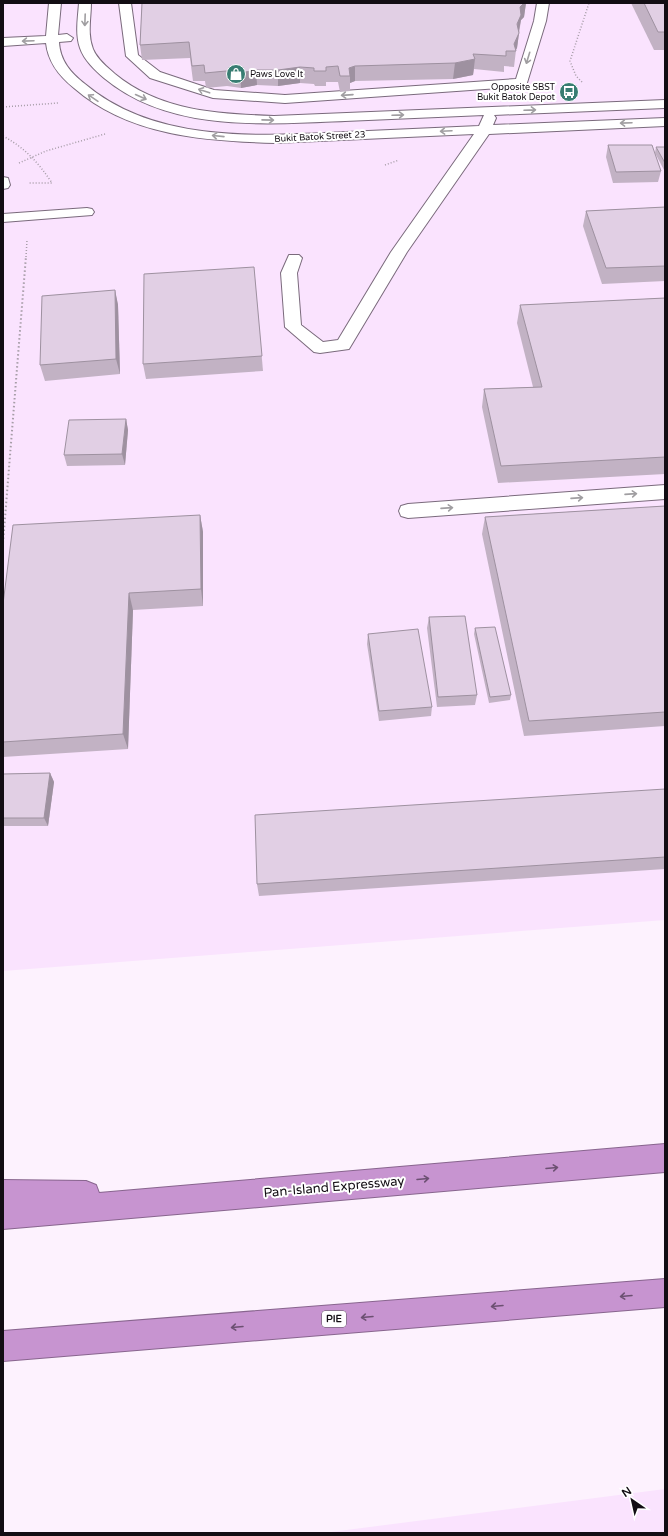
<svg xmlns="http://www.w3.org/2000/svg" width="668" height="1536" viewBox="0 0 668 1536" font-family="'Varela Round',sans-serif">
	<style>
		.built { fill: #fae3fe }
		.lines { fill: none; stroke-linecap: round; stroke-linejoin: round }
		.minor-casing { stroke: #7a6a7c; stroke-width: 2 }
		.highway-casing { stroke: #88658e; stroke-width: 2 }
		.path-far1 { stroke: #a69da7; stroke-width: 1.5; stroke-dasharray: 1 2; stroke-linecap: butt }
		.path { stroke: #a69da7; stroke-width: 2; stroke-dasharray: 1.5 2.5; stroke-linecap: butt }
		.minor { fill: #fff; fill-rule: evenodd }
		.highway { fill: #c794d0; fill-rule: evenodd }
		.wall { fill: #c2b2c4 }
		.shaded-wall { fill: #9e91a0 }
		.building { fill: #e1cfe4; stroke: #9e91a0 }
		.oneway { stroke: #a09ea1 }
		.oneway2 { stroke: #6c5072 }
		.labels { text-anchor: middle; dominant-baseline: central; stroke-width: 4; stroke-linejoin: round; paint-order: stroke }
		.far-poi-label { font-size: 9px; fill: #120d13; stroke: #fff; text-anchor: start }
		.far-street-label { font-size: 9px; fill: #120d13; stroke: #fff }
		.shield { fill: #fff; stroke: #59565a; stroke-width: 1 }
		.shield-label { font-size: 10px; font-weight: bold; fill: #120d13 }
		.near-street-label { font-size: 13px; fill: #120d13; stroke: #fff }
	</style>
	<rect width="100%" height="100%" fill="#fdf2fe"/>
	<!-- built -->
	<g class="built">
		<path d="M3,3H665V920L3,971Z"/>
		<path d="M665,1489V1533H323Z"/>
	</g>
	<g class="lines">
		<!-- minor casing -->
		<g class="minor-casing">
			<g id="minor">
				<path d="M49,3H61L58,35L67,34L73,38L71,41L59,42C60,61 71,73 85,84C156,144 260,136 346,132C391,130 435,128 479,126L484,115C438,117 391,119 345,121C265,124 170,133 104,78C95,70 84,60 80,48C75,34 78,18 79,3H91C91,18 87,34 93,49C97,59 107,67 115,74C160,111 217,114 274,116L665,100V108L494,115L496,118L493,125L665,118V126L489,134L407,252L349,349L320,353L314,352L285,327L281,273L289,255H299L302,258L297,273L301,325L323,342L338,340L391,252L474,134L275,143C205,141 129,136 74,88C59,76 48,62 46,43L3,46V38L46,36Z"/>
				<path d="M119,3H131L138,55L160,72L214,90L285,95L516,79L534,21L537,3H549L546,21L526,86L285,103L213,98L150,78L126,56Z"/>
				<path d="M3,177L8,178L10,185L8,188L3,189Z"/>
				<path d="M87,208L92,209L94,212L92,215L3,222V214Z"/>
				<path d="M665,485V499L408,518L401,516L399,511L401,506L408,504Z"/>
			</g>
		</g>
		<!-- highway casing -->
		<g class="highway-casing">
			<g id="highway">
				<path d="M665,1144V1172L3,1229V1180L86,1181L96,1185L99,1193Z"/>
				<path d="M665,1279V1307L3,1361V1331Z"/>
			</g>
		</g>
		<!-- path-far1 -->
		<g class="path-far1">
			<path d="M582,82L576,76L570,61L589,3"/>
			<path d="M3,107L58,103"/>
			<path d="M3,136C25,148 38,162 52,183H29"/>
			<path d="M19,163L46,151L105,134"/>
			<path d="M385,165L399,160"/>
			<path d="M26,257L27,240"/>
		</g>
		<!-- path -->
		<path class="path" d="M3,543L26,256"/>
		<!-- minor -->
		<use href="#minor" class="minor"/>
		<!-- highway -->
		<use href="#highway" class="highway"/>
	</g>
	<!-- wall -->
	<g class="wall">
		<path d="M142,3H526L524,17L521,20L517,48L516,50L514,67L504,66V72L474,69L473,75L453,79L355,81L350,83V91L340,92L338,82H326V86H315L314,84L300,83L278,86L257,85L241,88L227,86L206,88L205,81H193L190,58L142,60L140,45Z"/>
		<path d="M631,3H665V50H654Z"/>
		<path d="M608,145L661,171L658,182L613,183L606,157Z"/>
		<path d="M656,147H665V170H664L655,153Z"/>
		<path d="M665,207V281L602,284L583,226L586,211Z"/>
		<path d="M254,267L263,371L146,379L143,364Z"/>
		<path d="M115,290L118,305L120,374L45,381L40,365Z"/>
		<path d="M665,298V474L498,483L482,407L484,389L533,387L517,323L520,305Z"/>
		<path d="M126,419L128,430L125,465L67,466L64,455Z"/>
		<path d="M665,506V726L524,736L482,534L485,517Z"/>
		<path d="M200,515L203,532V606L133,610L128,749L3,757V604Z"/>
		<path d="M429,617L477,695L475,705L437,707L427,628Z"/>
		<path d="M475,628L511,695L510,700L489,703L474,634Z"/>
		<path d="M368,634L432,707L431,716L379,721L367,644Z"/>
		<path d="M50,773L54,782L48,826H3V774Z"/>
		<path d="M665,789V869L259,896L257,884Z"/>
	</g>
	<!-- shaded-wall -->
	<g class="shaded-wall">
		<path d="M524,3H526L524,17L521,20L519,30L515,40L520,7Z"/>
		<path d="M519,33L517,48L515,51L514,44Z"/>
		<path d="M475,59L473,75L453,79L455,63Z"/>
		<path d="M355,66V81L350,83V76L349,68Z"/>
		<path d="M300,67V83L278,86V70Z"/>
		<path d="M256,70L257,85L241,88L240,73Z"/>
		<path d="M115,290L118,305L120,374L116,359Z"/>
		<path d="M126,419L128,430L125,465L122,454Z"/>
		<path d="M200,515L203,532V606L201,589Z"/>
		<path d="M129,593L133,610L128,749L123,734Z"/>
		<path d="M50,773L54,782L48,826L44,818Z"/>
	</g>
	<!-- building -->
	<g class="building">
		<path d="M142,3H524L520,7L521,15L517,24L519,33L514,44L516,51H506V56L473,54L475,59L455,63L355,66L349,68L350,76H340L338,66L326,67V71H314V68L300,67L278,70H256L240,73L226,71L205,73L204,65L192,66L189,42L140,45Z"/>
		<path d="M644,3H665V32H658Z"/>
		<path d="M608,145H652L661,171L616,172Z"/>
		<path d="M656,147H665V163Z"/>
		<path d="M665,207V266L606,268L586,211Z"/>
		<path d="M254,267L262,356L143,364L144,274Z"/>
		<path d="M115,290L116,359L40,365L42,296Z"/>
		<path d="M665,298V457L501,466L484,389L542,387L520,305Z"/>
		<path d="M126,419L122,454L64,455L69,420Z"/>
		<path d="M665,506V712L529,721L485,517Z"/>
		<path d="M200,515L201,589L129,593L123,734L3,742V604L13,525Z"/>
		<path d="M465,616L477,695L438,697L429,617Z"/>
		<path d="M495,627L511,695L490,697L475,628Z"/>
		<path d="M418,629L432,707L379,711L368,634Z"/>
		<path d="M50,773L44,818H3V774Z"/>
		<path d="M665,789V857L257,884L255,815Z"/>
	</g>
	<!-- one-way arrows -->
	<defs><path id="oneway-shaft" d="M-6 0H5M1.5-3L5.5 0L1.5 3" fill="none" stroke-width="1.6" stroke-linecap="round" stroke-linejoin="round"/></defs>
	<g class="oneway">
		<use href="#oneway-shaft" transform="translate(85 20) rotate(92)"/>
		<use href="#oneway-shaft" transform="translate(28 41) rotate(178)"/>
		<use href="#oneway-shaft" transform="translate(528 58) rotate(107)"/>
		<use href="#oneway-shaft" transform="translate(204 91) rotate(-162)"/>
		<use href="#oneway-shaft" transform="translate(347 95) rotate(176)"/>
		<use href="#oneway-shaft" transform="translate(141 97) rotate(24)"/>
		<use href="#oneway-shaft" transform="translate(93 98) rotate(-146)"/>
		<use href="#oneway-shaft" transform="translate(530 110) rotate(-2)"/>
		<use href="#oneway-shaft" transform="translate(398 115) rotate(-2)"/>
		<use href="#oneway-shaft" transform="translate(268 120) rotate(1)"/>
		<use href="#oneway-shaft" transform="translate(626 123) rotate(178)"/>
		<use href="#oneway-shaft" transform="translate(446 131) rotate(177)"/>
		<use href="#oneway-shaft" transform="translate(218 136) rotate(-174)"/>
		<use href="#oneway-shaft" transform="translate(631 494) rotate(-4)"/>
		<use href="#oneway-shaft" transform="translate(577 498) rotate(-4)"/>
		<use href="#oneway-shaft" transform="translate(447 508) rotate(-4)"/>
	</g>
	<g class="oneway2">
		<use href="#oneway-shaft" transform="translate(552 1168) rotate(-5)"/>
		<use href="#oneway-shaft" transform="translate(423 1179) rotate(-5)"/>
		<use href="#oneway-shaft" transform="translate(626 1296) rotate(175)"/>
		<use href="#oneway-shaft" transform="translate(497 1306) rotate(175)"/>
		<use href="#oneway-shaft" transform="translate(367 1317) rotate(175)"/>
		<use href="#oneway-shaft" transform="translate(237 1327) rotate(175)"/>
	</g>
	<!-- icons -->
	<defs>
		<g id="shop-disc" transform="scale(1)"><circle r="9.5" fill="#387d72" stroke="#fff"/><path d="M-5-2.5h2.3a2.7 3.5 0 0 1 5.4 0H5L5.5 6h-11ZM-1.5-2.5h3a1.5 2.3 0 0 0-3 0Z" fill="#fff"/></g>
		<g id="bus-disc" transform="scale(1)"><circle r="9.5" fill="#387d72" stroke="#fff"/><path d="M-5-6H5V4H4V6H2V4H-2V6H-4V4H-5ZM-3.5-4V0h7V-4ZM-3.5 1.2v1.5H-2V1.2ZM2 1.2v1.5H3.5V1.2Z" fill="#fff"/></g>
	</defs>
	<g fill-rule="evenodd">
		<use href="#shop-disc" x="236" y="74"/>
		<use href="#bus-disc" x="569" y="92"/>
	</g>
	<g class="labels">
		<!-- far-poi labels -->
		<g class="far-poi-label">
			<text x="250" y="74">Paws Love It</text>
			<text x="555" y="87" text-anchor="end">Opposite SBST<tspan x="555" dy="10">Bukit Batok Depot</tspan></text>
		</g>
		<!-- far-street labels -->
		<g class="far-street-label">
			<text transform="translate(320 137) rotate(-3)">Bukit Batok Street 23</text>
		</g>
		<!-- shield labels -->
		<rect class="shield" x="322" y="1311" width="24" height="16" rx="3"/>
		<g class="shield-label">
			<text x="334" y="1319">PIE</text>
		</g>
		<!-- near-street labels -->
		<g class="near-street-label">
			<text transform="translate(334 1187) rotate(-5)">Pan-Island Expressway</text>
		</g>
	</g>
	<!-- border -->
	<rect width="668" height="1536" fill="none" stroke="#120d13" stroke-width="8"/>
	<!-- north arrow -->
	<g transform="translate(632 1500) rotate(326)" stroke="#ffffff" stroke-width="3" paint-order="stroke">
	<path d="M0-3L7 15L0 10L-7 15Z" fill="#120d13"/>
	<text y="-6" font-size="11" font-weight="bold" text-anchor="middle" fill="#120d13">N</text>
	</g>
</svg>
